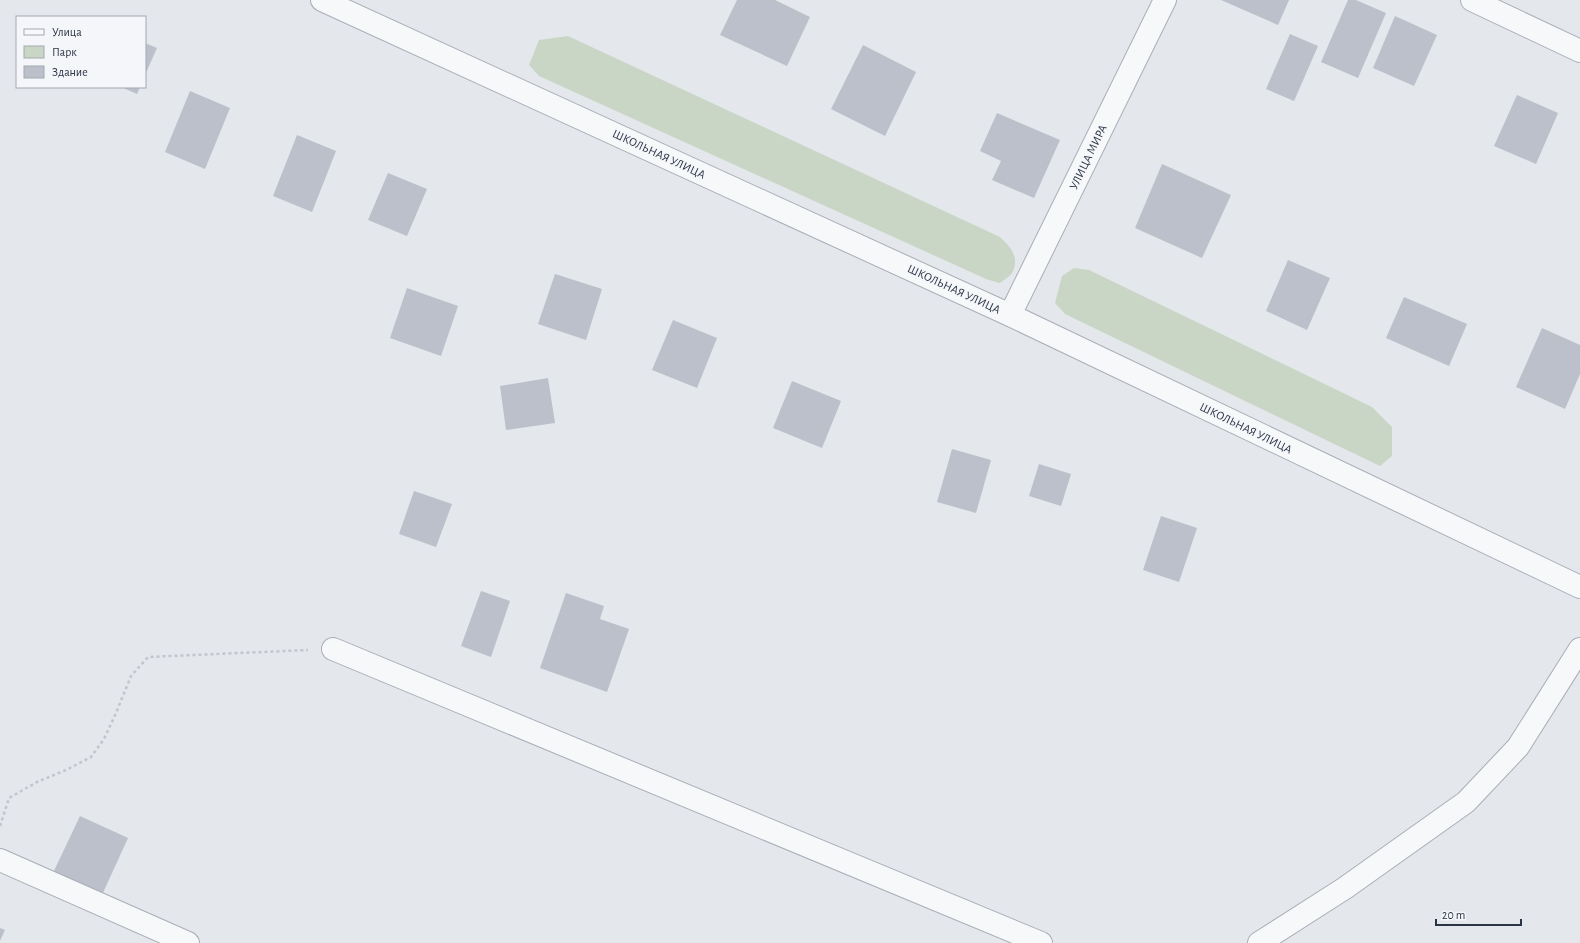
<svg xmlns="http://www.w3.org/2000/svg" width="1580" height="943" viewBox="0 0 1580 943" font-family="'Alegreya Sans',sans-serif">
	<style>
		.green { fill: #c9d6c5 }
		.building { fill: #bbc0ca }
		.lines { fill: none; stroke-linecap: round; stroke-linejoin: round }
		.street-casing { stroke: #a9aeb7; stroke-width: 24 }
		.path { stroke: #c2c5cb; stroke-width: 2.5; stroke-dasharray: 3 3; stroke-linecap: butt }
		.street { stroke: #f7f8fa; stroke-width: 22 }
		.labels { text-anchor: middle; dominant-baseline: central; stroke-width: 3; stroke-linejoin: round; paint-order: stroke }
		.street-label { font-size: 12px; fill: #2b3445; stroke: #f4f6f9 }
	</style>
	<rect width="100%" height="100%" fill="#e4e7ec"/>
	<!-- green -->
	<g class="green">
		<path d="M568,36L1000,237C1011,247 1020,258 1012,273C1009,277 1003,281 999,283L986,279L539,76L529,65L539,40Z"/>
		<path d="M1074,268L1089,270L1372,407L1392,427V456L1380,466L1065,314L1055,303L1062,276Z"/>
	</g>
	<!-- building -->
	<g class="building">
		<path d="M737,0H775L810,17L787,66L720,35Z"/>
		<path d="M1221,0H1289L1278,25Z"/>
		<path d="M1348,0H1356L1386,13L1358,78L1321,62Z"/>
		<path d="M1395,16L1437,35L1414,86L1373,68Z"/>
		<path d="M1290,34L1318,46L1294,101L1266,89Z"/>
		<path d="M145,43L157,48L145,75Z"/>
		<path d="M863,45L916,72L885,136L831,109Z"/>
		<path d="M121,87H140L137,94Z"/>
		<path d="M190,91L230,108L205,169L165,152Z"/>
		<path d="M1517,95L1558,113L1536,164L1494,146Z"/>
		<path d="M997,113L1060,140L1034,198L992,180L1001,161L980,151Z"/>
		<path d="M297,135L336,151L312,212L273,196Z"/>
		<path d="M1162,164L1231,195L1202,258L1135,228Z"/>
		<path d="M388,173L427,189L407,236L368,220Z"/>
		<path d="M1288,260L1330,278L1307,330L1266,311Z"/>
		<path d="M555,274L602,289L586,340L538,324Z"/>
		<path d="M407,288L458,306L441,356L390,338Z"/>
		<path d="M1404,297L1467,324L1449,366L1386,338Z"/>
		<path d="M673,320L717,338L697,388L652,370Z"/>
		<path d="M1542,328L1580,345V374L1565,409L1516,387Z"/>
		<path d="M548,378L555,423L506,430L500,386Z"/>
		<path d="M792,381L841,401L822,448L773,428Z"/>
		<path d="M952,449L991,460L976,513L937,502Z"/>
		<path d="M1039,464L1071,474L1061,506L1029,496Z"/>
		<path d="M414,491L452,504L436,547L399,534Z"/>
		<path d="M1161,516L1197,528L1179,582L1143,570Z"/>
		<path d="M481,591L510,601L491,657L461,646Z"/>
		<path d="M566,593L604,606L600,619L629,629L607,692L540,668Z"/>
		<path d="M80,816L128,838L102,895L53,873Z"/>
		<path d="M0,928L5,930L0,941Z"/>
	</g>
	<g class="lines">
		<!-- street casing -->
		<g class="street-casing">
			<g id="street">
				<path d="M322,0L1010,315L1580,587"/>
				<path d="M1472,0L1580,51"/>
				<path d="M1010,315L1165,0"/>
				<path d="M333,649L1041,943"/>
				<path d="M0,860L188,943"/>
				<path d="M1259,943L1345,888L1466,802L1518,747L1580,649"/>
			</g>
		</g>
		<!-- path -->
		<path class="path" d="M0,826L9,798L37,782L66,770L91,757L104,739L116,713L131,676L148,657L308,650"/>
		<!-- street -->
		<use href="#street" class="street"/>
	</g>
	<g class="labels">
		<!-- street labels -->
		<g class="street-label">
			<text transform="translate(659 154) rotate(25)">ШКОЛЬНАЯ УЛИЦА</text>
			<text transform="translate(1088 157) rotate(-64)">УЛИЦА МИРА</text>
			<text transform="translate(954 289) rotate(25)">ШКОЛЬНАЯ УЛИЦА</text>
			<text transform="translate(1246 428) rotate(26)">ШКОЛЬНАЯ УЛИЦА</text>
		</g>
	</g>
	<!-- legend -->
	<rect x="16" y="16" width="130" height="72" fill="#f4f6f9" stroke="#a4a8b1"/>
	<rect x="24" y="29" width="20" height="6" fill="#f7f8fa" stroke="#a4a8b1"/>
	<text x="52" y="36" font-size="12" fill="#2b3445">Улица</text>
	<rect x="24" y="46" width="20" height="12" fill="#c9d6c5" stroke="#a4a8b1"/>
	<text x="52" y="56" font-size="12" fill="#2b3445">Парк</text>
	<rect x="24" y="66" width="20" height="12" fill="#bbc0ca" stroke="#a4a8b1"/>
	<text x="52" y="76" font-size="12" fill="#2b3445">Здание</text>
	<!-- scale -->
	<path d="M1436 919v6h85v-6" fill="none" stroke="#2b3445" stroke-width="2"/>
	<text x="1442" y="919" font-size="12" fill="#2b3445" stroke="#f4f6f9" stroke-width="3" paint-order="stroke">20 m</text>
</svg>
